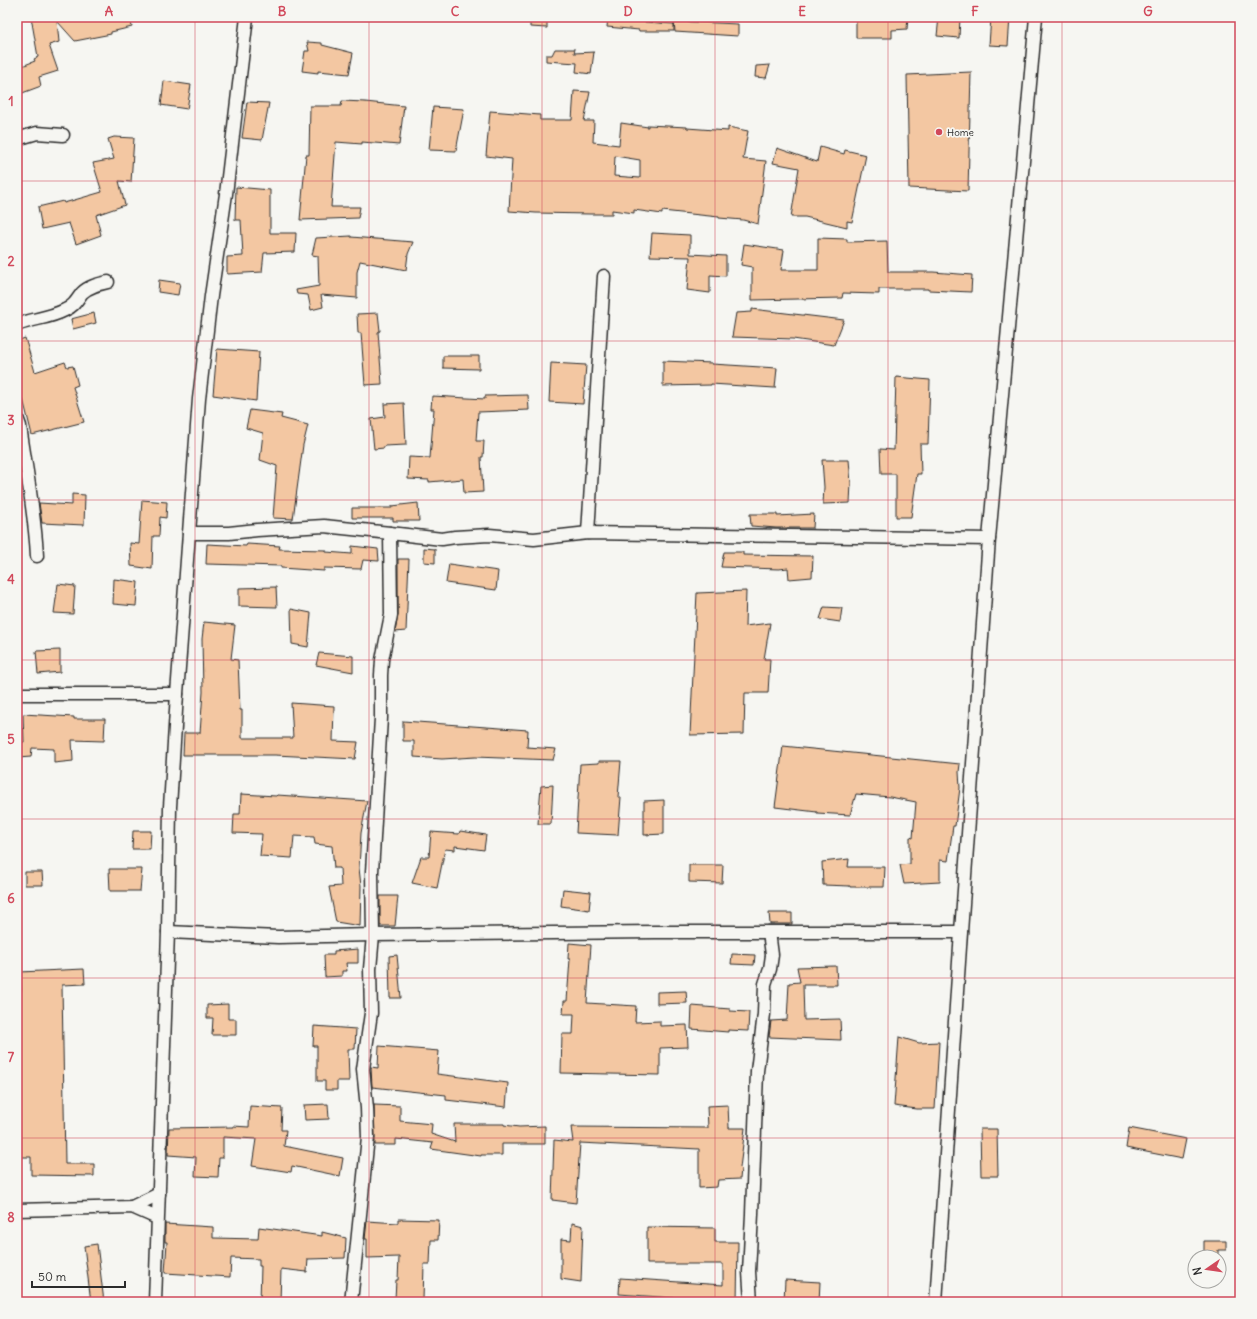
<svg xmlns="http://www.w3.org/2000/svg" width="1257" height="1319" viewBox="0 0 1257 1319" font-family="Delius,sans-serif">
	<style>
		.building { fill: #f3c7a2; stroke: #2b2b2b; fill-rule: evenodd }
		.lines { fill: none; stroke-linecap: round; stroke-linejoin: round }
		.minor-casing { stroke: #2b2b2b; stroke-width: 15 }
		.minor { stroke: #f6f6f2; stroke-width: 12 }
		.grid { fill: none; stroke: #d1495b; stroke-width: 1; stroke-opacity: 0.55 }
		.poi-dot { fill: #d1495b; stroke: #f6f6f2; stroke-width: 1.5 }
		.labels { text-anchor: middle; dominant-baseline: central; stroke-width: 3.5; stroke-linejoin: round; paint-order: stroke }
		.poi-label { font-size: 10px; fill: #2b2b2b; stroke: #f6f6f2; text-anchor: start }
		.neatline { fill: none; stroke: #d1495b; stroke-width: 1.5 }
		.grid-label { font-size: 13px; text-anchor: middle; font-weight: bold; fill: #d1495b }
	</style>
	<rect width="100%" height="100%" fill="#f6f6f2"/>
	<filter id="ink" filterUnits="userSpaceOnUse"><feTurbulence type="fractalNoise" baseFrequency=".025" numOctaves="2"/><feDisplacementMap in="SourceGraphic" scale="8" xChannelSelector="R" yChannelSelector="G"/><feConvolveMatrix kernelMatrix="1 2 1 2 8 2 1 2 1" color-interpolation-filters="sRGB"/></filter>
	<g filter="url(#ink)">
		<!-- building -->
		<g class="building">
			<path d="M31,17H130L132,27L111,32V34L75,41L57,21L59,42L49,45L58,71L39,77L41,86L17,95V68L35,61L34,59L38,57Z"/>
			<path d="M530,17H547V28L530,27Z"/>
			<path d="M608,17H645V22L674,24V31H639V30L607,27Z"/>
			<path d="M856,17H908L907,29L892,30V38H856Z"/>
			<path d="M939,17H960L959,38L937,36Z"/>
			<path d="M991,17H1010L1008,46L989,45Z"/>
			<path d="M674,21L738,24V36L675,32Z"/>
			<path d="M307,42L322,43V45L353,53L349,74L318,71V73L302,71L305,51H309Z"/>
			<path d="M555,49H575L574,53L594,52L591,74L576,72L577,63L546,61V55H552Z"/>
			<path d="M770,65L766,78L755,77L756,66Z"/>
			<path d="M971,72L968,191L909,188L907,75Z"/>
			<path d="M164,81L191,85L187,109L161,105Z"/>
			<path d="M574,91L590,92L584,121H594L593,142L619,145L621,123L648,127V125L687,127V128L728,131V127L748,131L743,159L766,161L758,224L743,220L719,218V217L662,211V214L634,210V213L612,210V214H590L536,213L509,211L512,159L486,156L490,111L540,115V120H572ZM615,156L640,160V178L614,176Z"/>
			<path d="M342,101L365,102L404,106L399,145L362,142V144L336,142L331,207H360L358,218L300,220L306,155H309L310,106H341Z"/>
			<path d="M247,102L269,103L262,140L242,138Z"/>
			<path d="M433,107L464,109L456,151L429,150Z"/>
			<path d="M114,137L134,138L131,182L119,181L125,205L96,215L101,235L76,244L69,223L42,229L38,207L63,201L64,203L102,192L93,163L114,159L108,139Z"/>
			<path d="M820,147L844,154L845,150L866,155L852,222L847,221V227L805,217H791L799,168L773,163L777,148L817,162Z"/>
			<path d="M236,187L270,190V233H296L295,252L264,253L262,272L227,274V257L243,256L241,220H235Z"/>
			<path d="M652,233L690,235V254L726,256V276L710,275V293L687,290L690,257L650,256Z"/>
			<path d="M351,236V237L413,242L408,254L406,270L360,261L357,272V298L321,295L323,307L311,310L308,295L297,294L296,290L319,286L318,256L312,255L316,238Z"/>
			<path d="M818,238L847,239V242L887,241L888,272H933L972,275L971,292L928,290V289H879V294L843,293L842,298L752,300V267L741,265L744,244L784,250L781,270H818Z"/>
			<path d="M159,280L180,283L178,295L158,292Z"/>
			<path d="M752,309L844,320L834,345L793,339L732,337L736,313L752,312Z"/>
			<path d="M94,313L96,323L73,329L71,319Z"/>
			<path d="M378,313L380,331L378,332L382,384L365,385L361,333H358L357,314Z"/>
			<path d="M25,338L35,372L65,362L67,367L73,366L78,385L73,387L84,422L32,435L23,399L19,400L17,390V341Z"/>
			<path d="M217,349L259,352L256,401L213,395Z"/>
			<path d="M443,356H479V369L443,368Z"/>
			<path d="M663,361L712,363V364L777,368L775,388L711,384V385L663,386Z"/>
			<path d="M551,363L586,365L583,404L549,402Z"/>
			<path d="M896,377L930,380L928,444H920L921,474H917L911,517H896V474H881L880,449L894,450Z"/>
			<path d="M528,395L529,410L478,412L476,441H484L483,457H481L483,492L464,493L463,479L429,482V480L408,479L409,457L430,458L434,409H431L432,396L485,399V396Z"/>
			<path d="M404,403L406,445L384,446V448L374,449L371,419L385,417L384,404Z"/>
			<path d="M250,410L282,414L281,418L308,425L303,445L293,519L273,518L277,466L260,460L263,433L246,428Z"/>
			<path d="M822,460H849L851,483L850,503L823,504L824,487Z"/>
			<path d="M72,494L85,495L84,525L42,523L39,503L72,505Z"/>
			<path d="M142,500L167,502L166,518L160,517L159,536H153L152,569L131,566L130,543L139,544Z"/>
			<path d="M418,503L419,521H393V518H352V508H392V506Z"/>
			<path d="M750,514H777V516L814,514L813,528H776L751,526Z"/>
			<path d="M207,544L246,546L247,544L280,546L279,549L326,550V552L352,554V546L378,549L379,561L363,560L361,569L324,568V571L281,568V566L206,564Z"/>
			<path d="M424,548L435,549V563L424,562Z"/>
			<path d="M724,552H743V555L813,556L812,577L789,579L788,568L779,569L721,567Z"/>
			<path d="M398,559H409L406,631L395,632L398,615Z"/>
			<path d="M449,564L498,571L496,590L446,583Z"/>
			<path d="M114,579L138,582L136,606L113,604Z"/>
			<path d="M58,584L75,586L73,614L54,613Z"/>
			<path d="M276,587L277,607L239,606V588Z"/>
			<path d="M746,591L745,626L770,623L764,659H770L768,693H745L744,734L690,735L697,593Z"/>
			<path d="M824,607L842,608L840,622L820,619Z"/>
			<path d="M291,609L311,613L308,647L292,644Z"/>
			<path d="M204,622L235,625L231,659L238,660L240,710H242V738H293L291,703L334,706L333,741L358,742L355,759L275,755H183L184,733H200L203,692L202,639Z"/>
			<path d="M60,650V672L38,674L36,651Z"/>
			<path d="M319,653L353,656V672L316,665Z"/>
			<path d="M23,714L74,717V719H105L104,741L72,740L73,761L54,763V749L32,748L31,757L18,758V742H24Z"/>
			<path d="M403,721L528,730L527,747L556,749L553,760L475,757L442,759L414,757V741H403Z"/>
			<path d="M783,746L960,764L959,772L960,788L955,826H953L948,861L940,860V882L904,884L900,865L910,864V837L913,838L916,802L890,797L856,794L850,815L817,813V812L775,807Z"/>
			<path d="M599,761H621L618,797H621L618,835L576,833L580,764L599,763Z"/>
			<path d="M553,785L551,824H538L541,786Z"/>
			<path d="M241,794L276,796L277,795L367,801L361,833L359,868L361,886L360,926L336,922L329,887L341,886L340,868H334L332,846L315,844L314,837L294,836L292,858L260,856L262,834L233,833L234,814H240Z"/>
			<path d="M664,800V834L644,835V801Z"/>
			<path d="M133,831H151L150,849H132Z"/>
			<path d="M460,831L486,835L484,850L455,846V850L445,849L437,888L412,883L421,857H429L431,832L459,834Z"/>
			<path d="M849,859L848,867H885L884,887H850V886L823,885L822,862Z"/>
			<path d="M689,865H723L722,883L689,882Z"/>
			<path d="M109,869H142L140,891H110Z"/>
			<path d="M25,872H42L43,885H25Z"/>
			<path d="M563,889L591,892L589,910L561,906Z"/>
			<path d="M380,896H398L395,926H380Z"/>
			<path d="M769,913H792V924H770Z"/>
			<path d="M569,943L591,945L587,1003L636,1006L635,1022L660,1021V1026L687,1025L688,1047L660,1048V1075L561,1073L562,1034H573L574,1014H563L564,1001H567L570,959H568Z"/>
			<path d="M358,949V963H346L347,971H342V976L325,977L324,955H334V951Z"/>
			<path d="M732,954L755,955L754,965L731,964Z"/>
			<path d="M397,955L401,998H390L389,956Z"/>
			<path d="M836,966L837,985H803L804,1020L840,1019L841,1040L769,1037L771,1021L787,1020L789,983L800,982L797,967Z"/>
			<path d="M84,969L85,984L62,985L65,1164H94V1176L31,1175V1157H17V991H21L20,972Z"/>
			<path d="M686,991L687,1003L657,1004V992Z"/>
			<path d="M228,1004V1019H236V1035H212L213,1018H207V1005Z"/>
			<path d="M692,1006L730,1009V1011L749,1012L748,1031L728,1030V1032L691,1029Z"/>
			<path d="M314,1026L356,1029L355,1049H348L349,1081H337V1090H325V1081H317V1046H313Z"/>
			<path d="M899,1037L919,1043L939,1042L935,1109H917L894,1106Z"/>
			<path d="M379,1046L439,1051L437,1074L508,1083L506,1107L446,1100V1095L372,1087L371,1067L378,1068Z"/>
			<path d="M328,1104L329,1119L305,1120L304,1105Z"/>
			<path d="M374,1105L400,1106V1121L432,1124L431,1134L455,1142L454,1124H504V1125L519,1127L545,1126V1144H502V1155H481V1156L431,1149L433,1143L396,1139V1145H375Z"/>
			<path d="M728,1105L729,1128H745L740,1168L741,1169L740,1179L718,1180L717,1187L699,1188V1149L580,1143L576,1203L552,1200L554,1140L573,1142L571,1127L708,1128L707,1106Z"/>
			<path d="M250,1106L282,1108L281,1130H286L284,1146L343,1158L340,1176L292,1166L291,1172L252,1166L256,1139L223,1137V1158H219L218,1177L195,1176L196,1157L168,1155L169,1128L233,1127V1126L249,1127Z"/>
			<path d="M1129,1128L1186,1139L1182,1159L1126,1148Z"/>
			<path d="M980,1129H997L998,1176H981Z"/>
			<path d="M398,1219L439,1220L438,1240H431L430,1264H424L423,1300L395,1299L396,1280H398L399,1257L367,1258V1239H365L367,1221L398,1223Z"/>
			<path d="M572,1223L583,1226L581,1282L561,1279V1239L571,1240Z"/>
			<path d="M165,1224L213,1227V1238L258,1239L259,1227L322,1236V1232L346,1238L345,1258L308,1259L307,1272L281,1269L280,1302H260L261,1266H259V1259L231,1258L230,1277L165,1273L167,1242H165Z"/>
			<path d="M647,1227L715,1228V1242H738L737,1302H714V1301L619,1294L620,1278L723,1285V1264H647Z"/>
			<path d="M1204,1241H1226V1250H1218V1257H1204Z"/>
			<path d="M97,1244L104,1302H91L84,1246Z"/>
			<path d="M785,1280L820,1282L819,1302L784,1301Z"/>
		</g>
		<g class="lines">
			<!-- minor casing -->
			<g class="minor-casing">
				<g id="minor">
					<path d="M17,139L37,133L63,135"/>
					<path d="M17,325C33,318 48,319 65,310C74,306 76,301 82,293C89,286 99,284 108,282"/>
					<path d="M17,418L20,426C26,469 35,513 37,556"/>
					<path d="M189,533H229L257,530L324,526L390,533L442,539L455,537L489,535L534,539L588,533L989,539"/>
					<path d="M588,533L604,276"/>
					<path d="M17,694H177"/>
					<path d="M168,932L278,937L373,935L655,932H961"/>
					<path d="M132,1207L159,1194"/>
					<path d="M17,1210L132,1207L157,1218"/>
					<path d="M155,1302L168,932L170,807L177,694L199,399L211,296L226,194L247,17"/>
					<path d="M351,1302L368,1137L367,1108L363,1069L371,1013L370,969L373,935L372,872L381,718V675L382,660L391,615L390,533"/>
					<path d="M751,1302L749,1272L752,1214L757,1071L764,1014L765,984L770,969L772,955L769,932"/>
					<path d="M936,1302L961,932L989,539L1036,17"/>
				</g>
			</g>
			<!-- minor -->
			<use href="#minor" class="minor"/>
		</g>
	</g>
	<!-- grid -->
	<path class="grid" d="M195,17V1302M369,17V1302M542,17V1302M715,17V1302M888,17V1302M1062,17V1302M17,181H1240M17,341H1240M17,500H1240M17,660H1240M17,819H1240M17,978H1240M17,1138H1240"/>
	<!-- markers -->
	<circle class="poi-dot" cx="939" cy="132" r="4"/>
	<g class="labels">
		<!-- poi labels -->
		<g class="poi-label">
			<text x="947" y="132">Home</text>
		</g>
	</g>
	<!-- margin -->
	<rect width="1257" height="1319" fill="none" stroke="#f6f6f2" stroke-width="44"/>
	<!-- north arrow -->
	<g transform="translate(1207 1269) rotate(257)"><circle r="19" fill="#f6f6f2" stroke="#a5a5a2"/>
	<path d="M0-3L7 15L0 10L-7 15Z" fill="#d1495b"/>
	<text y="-6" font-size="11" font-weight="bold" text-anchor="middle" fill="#2b2b2b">N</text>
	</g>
	<!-- scale -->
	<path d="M32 1281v6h93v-6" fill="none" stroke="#2b2b2b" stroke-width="2"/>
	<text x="38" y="1281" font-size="12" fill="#2b2b2b" stroke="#f6f6f2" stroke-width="3" paint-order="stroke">50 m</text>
	<rect x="22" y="22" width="1213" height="1275" class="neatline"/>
	<g class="grid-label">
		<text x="109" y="16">A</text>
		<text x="282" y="16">B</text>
		<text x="455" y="16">C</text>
		<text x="628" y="16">D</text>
		<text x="802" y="16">E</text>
		<text x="975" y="16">F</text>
		<text x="1148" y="16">G</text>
		<text x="11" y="106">1</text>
		<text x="11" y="266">2</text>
		<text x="11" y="425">3</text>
		<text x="11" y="584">4</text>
		<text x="11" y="744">5</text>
		<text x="11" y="903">6</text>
		<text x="11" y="1062">7</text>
		<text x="11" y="1222">8</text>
	</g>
</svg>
